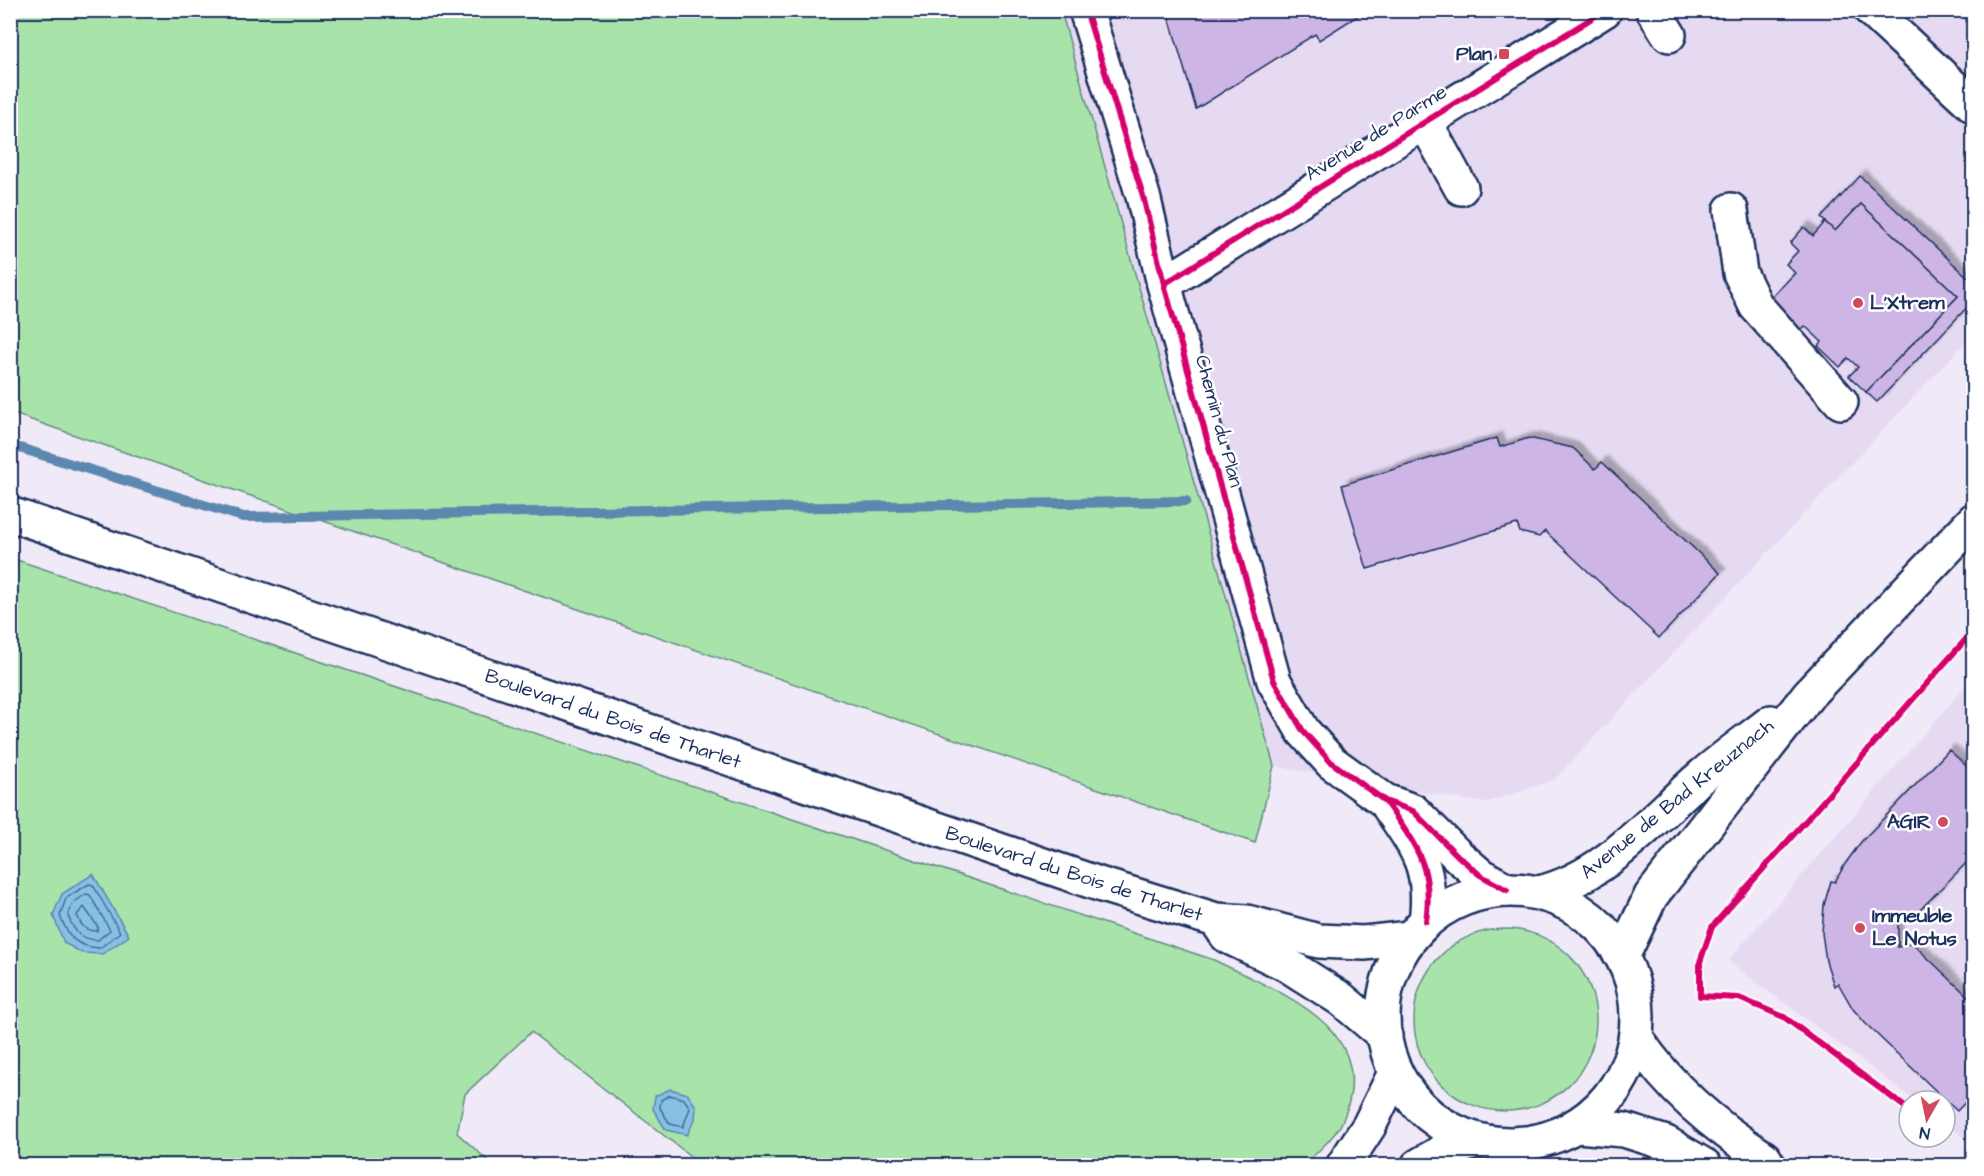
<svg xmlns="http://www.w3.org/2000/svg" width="1984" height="1176" viewBox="0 0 1984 1176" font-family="'Architects Daughter',sans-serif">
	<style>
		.built { fill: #e6daf2 }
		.green { fill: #a8e4aa; stroke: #628a84; stroke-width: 1.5 }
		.water { fill: #86c1e5; stroke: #5b87af; stroke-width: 1.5 }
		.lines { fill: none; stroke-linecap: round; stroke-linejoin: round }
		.shore { stroke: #466994; stroke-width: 1.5 }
		.stream { stroke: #5b87af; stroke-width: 10 }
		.building { fill: #cdb6e5; stroke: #1b2f5e; stroke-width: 1.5; filter: url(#shadow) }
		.minor-casing { stroke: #1b2f5e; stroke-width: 38 }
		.major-casing { stroke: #1b2f5e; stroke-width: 38 }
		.minor { stroke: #fff; stroke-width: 33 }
		.major { stroke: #fff; stroke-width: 33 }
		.cycleway-casing { stroke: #fff; stroke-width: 10 }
		.cycleway { stroke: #d6006c; stroke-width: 6 }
		.poi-dot { fill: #d1495b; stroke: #fff; stroke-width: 2 }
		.labels { text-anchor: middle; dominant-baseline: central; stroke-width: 5; stroke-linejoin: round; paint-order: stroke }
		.poi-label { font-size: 20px; font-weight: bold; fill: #1b2f5e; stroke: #fff; text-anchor: end }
		.street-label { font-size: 20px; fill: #1b2f5e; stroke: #fff }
	</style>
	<defs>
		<filter id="shadow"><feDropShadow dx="5.5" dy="-5.5" stdDeviation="1.5" flood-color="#0004"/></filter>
	</defs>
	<rect width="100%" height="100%" fill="#f0e9f7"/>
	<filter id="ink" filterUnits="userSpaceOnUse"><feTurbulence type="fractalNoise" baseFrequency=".0167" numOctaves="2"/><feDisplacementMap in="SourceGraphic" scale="12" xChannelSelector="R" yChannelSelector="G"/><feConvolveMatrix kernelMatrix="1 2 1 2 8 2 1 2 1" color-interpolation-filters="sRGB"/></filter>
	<g filter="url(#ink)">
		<!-- built -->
		<g class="built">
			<path d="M1061,11H1973V334L1554,780L1485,803L1274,766Z"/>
			<path d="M1973,677V1144L1945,1123V1101H1916L1728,961Z"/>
		</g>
		<!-- green -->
		<g class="green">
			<path d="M11,10L1061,11L1274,766L1255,843L11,413Z"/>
			<path d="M11,558L1214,960C1280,993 1382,1027 1343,1120C1338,1134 1315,1154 1304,1165H702L531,1032L465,1094L457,1133L493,1165L11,1166Z"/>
			<circle cx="1505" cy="1020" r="91"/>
		</g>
		<!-- water -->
		<g class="water">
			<path d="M93,874L129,936L102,954L82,953L64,943L53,915L62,894Z"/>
			<path d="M670,1089L688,1094L696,1107L695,1119L687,1135L666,1130L653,1109L655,1096Z"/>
		</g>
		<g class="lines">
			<!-- shore -->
			<g class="shore">
				<path d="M89,884L93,885L120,932L100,948C76,947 69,938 60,916L66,898Z"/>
				<path d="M86,894L90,895L110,930L98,940C80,939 75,933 68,916L73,903Z"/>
				<path d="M84,907L98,927L97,931C85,931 81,926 77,915Z"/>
				<path d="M670,1095L684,1099L690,1108L683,1127L670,1124L660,1108L661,1100Z"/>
			</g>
			<!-- stream -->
			<path class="stream" d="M10,445L243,517L1186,501"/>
		</g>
		<!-- building -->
		<g class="building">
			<path d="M1167,10H1367L1319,40L1315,34L1196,109Z"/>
			<path d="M1860,176L1974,283V300L1877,402L1866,392L1958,296L1861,204L1835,231L1821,218Z"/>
			<path d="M1861,204L1958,296L1866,392L1849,376L1858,367L1848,358L1840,367L1818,346L1822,342L1805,326L1801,330L1769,300L1795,273L1786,264L1798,251L1790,243L1804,227L1813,236L1825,222L1835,231Z"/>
			<path d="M1497,438L1500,447L1529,438L1573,448L1595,469L1602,462L1720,573L1659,638L1545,531L1539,537L1520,532L1517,524L1367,569L1342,485Z"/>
			<path d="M1949,750L1974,773V855L1911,919L1898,916V947L1912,943L1974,1002V1093L1957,1111L1865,1023L1853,1009L1838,983L1834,986L1826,961L1822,933L1824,905L1831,881L1835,882L1845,864L1861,842Z"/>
		</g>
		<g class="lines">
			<!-- minor casing -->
			<g class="minor-casing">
				<g id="minor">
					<path d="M1086,10L1143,196L1164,284L1274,681L1303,731L1331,762L1385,801L1413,811L1458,856L1480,875L1507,890"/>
					<path d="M1653,10L1669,35"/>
					<path d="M1871,10L1974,106"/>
					<path d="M1425,122L1461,188"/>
					<path d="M1731,210L1740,273L1756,306L1841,402"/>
					<path d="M1164,284L1605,10"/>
					<path d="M1389,807C1418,849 1433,869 1426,921"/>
				</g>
			</g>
			<!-- major casing -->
			<g class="major-casing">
				<g id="major">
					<path d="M10,514L1102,885L1216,920L1247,922L1319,941L1364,943L1410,938"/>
					<circle cx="1510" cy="1017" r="127"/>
					<path d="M1539,893C1606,877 1652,819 1702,776C1724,757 1748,740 1771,722"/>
					<path d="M1216,920L1227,936L1286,964L1341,999L1385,1036"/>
					<path d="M1623,955L1651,896L1809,694L1974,520"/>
					<path d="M1636,1038C1670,1089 1713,1125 1764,1158L1769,1166"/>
					<path d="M1578,1126L1624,1130L1666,1143L1705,1166"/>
					<path d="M1343,1166L1369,1126L1395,1073"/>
					<path d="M1418,1166L1440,1153L1478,1141"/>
				</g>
			</g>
			<!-- minor -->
			<use href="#minor" class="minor"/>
			<!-- major -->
			<use href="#major" class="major"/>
			<!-- cycleway casing -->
			<g class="cycleway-casing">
				<g id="cycleway">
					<path d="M1086,10L1143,196L1164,284L1274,681L1303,731L1331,762L1385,801L1413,811L1458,856L1480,875L1507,890"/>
					<path d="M1164,284L1605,10"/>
					<path d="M1385,801C1415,845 1434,865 1426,921"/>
					<path d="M1909,1110L1784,1017L1739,998L1700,996V962L1712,927L1974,630"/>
				</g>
			</g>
			<!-- cycleway -->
			<use href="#cycleway" class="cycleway"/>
		</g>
	</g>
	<!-- markers -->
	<g class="poi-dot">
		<rect x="1498" y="48" width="12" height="12" rx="3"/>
		<circle cx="1858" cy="303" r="6"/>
		<circle cx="1943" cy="822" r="6"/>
		<circle cx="1860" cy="928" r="6"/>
	</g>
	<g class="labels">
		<!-- poi labels -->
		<g class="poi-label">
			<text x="1492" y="54">Plan</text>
			<text x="1870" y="303" text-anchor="start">L'Xtrem</text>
			<text x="1931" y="822">AGIR</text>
			<text x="1872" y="916" text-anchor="start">Immeuble<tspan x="1872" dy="23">Le Notus</tspan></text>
		</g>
		<!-- street labels -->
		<g class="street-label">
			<text transform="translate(1376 133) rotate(-32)">Avenue de Parme</text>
			<text transform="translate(1219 421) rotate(75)">Chemin du Plan</text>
			<text transform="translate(613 719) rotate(19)">Boulevard du Bois de Tharlet</text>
			<text transform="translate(1677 799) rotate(-39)">Avenue de Bad Kreuznach</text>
			<text transform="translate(1074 874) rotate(18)">Boulevard du Bois de Tharlet</text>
		</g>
	</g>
	<!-- margin -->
	<rect width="1984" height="1176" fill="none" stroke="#fff" stroke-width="36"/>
	<rect x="18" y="18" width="1948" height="1140" fill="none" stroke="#1b2f5e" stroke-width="2" filter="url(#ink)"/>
	<!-- north arrow -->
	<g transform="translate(1927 1119) rotate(189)"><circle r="28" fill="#ffffff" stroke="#a4acbf" stroke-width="1.5"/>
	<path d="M0-4.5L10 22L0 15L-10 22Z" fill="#d1495b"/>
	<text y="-9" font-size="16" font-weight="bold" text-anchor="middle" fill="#1b2f5e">N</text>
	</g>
</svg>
